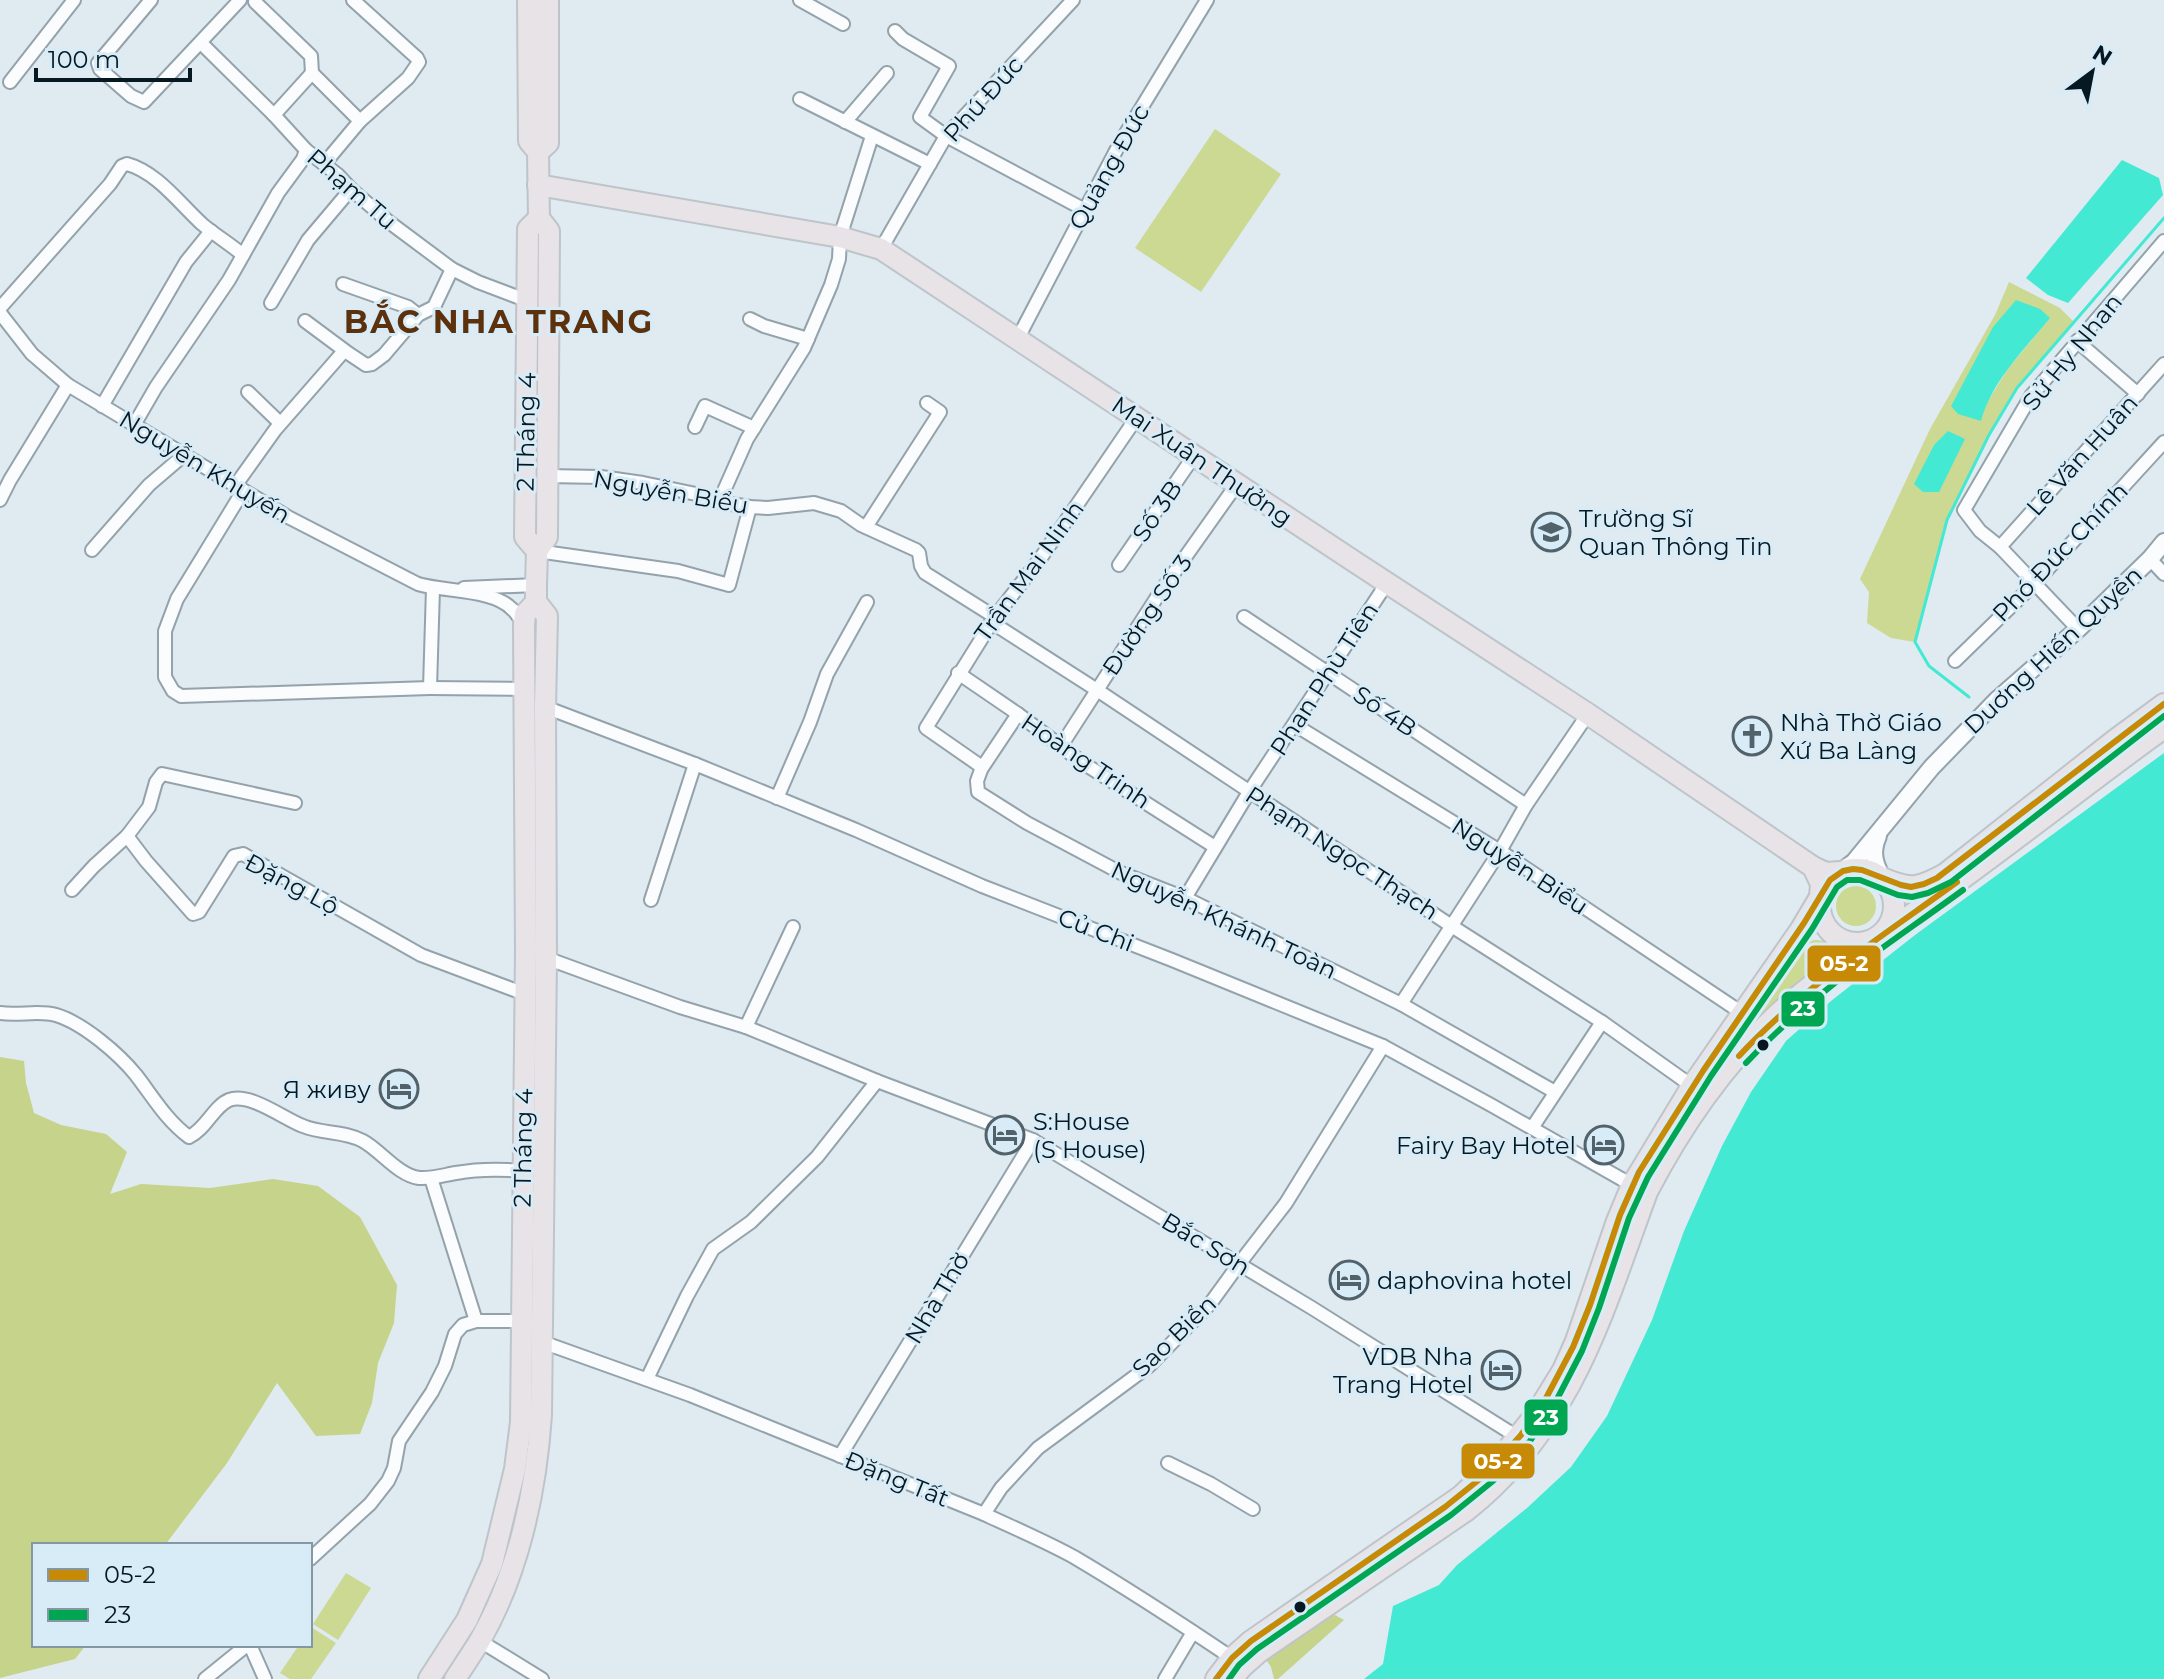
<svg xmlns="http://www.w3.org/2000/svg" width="2164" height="1679" viewBox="0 0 2164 1679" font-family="Montserrat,sans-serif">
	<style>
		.green { fill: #ccd993; fill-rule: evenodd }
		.forest { fill: #c6d38a }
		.water { fill: #43e9d2 }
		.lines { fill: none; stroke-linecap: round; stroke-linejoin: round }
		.stream { stroke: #43e9d2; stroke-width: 3 }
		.minor-casing { stroke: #94a2ab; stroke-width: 16 }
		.tertiary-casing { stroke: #94a2ab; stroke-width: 20 }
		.primary-casing { stroke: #bdc5ca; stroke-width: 24 }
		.minor { stroke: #fafcfd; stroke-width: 12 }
		.tertiary { stroke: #fafcfd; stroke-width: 16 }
		.primary { stroke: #e8e3e7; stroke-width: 20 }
		.bus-1-casing { stroke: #d8ecf8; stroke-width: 12 }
		.bus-2-casing { stroke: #d8ecf8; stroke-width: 12 }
		.bus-1 { stroke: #c78a07; stroke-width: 6 }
		.bus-2 { stroke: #00a651; stroke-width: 6 }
		.bus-dot { fill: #061923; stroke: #d8ecf8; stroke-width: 3 }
		.labels { text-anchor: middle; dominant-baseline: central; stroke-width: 6; stroke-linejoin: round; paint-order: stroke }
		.street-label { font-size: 24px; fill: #061923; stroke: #d8ecf8 }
		.poi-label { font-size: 24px; fill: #061923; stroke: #d8ecf8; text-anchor: start }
		.district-label { font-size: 32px; font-weight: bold; letter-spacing: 2px; fill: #5e310d; stroke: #d8ecf8 }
		.line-badge { stroke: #d8ecf8; stroke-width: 3 }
		.badge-label { font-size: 22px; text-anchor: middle; font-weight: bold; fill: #fff }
	</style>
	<rect width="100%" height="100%" fill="#dfeaf1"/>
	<!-- green -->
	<g class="green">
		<path d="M1215,129L1281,174L1201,292L1135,248Z"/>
		<path d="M2009,282L2060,308L2074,322L2017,388L1989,436L1947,520L1915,642L1891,638L1867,623L1869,592L1860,579L1930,429L1995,315ZM2050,318L2007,370L1985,406H1951L1974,365Z"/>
		<circle cx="1856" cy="906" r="20"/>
		<path d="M1814,940C1823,940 1828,942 1833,950L1832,963L1746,1033L1745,1030L1800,951L1807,943Z"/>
		<path d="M346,1573L371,1588L338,1640L313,1624Z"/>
		<path d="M311,1627L336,1643L311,1679H290L280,1673L299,1645H310Z"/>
	</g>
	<!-- forest -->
	<g class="forest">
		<path d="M0,1057L24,1061L26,1083L34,1113L61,1125L106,1134L127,1152L110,1194L141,1184L210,1188L273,1179L318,1186L360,1217L397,1285L394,1323L378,1363L372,1403L360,1434L316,1436L277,1383L227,1463L165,1545H34V1645H86L75,1659L0,1678Z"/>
		<path d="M1326,1610L1344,1620L1278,1679H1274L1271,1667L1263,1655Z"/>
	</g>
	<!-- water -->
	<g class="water">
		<path d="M2122,160L2159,178L2163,195L2068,303L2048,295L2026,278Z"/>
		<path d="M2016,300L2040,309L2050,318C2024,350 1992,381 1981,421L1958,414L1951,406L1993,327Z"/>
		<path d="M1948,431L1965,439L1939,492H1923L1914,484L1934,445Z"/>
		<path d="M2164,753V1679H1364L1383,1664L1393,1606L1439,1585L1457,1565L1527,1508L1571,1467L1607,1416L1652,1320L1684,1231L1722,1146L1751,1092L1786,1041L1831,1001L1915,935Z"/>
	</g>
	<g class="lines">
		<!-- stream -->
		<path class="stream" d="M1969,697L1929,666L1915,642L1947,520L1989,435L2017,388L2164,218"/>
		<!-- minor casing -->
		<g class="minor-casing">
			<g id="minor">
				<path d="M151,0L98,63L100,69L131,96L144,102L240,0"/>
				<path d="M800,0L843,24"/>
				<path d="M255,2L311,56L312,73"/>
				<path d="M895,31L903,39L949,66L920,117L946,136L1085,210"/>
				<path d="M201,43L274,115L306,150L338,175L351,189L389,222L452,269L478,282L528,301"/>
				<path d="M10,82L74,0"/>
				<path d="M800,99L930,164"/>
				<path d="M274,115L312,73L360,121"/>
				<path d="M845,122L887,73"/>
				<path d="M324,164L360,121L408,78L419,62L417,58L353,0"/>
				<path d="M881,249L946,136L1073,0"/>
				<path d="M343,284L408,307L418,315"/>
				<path d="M271,303L308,240L351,189"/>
				<path d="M0,308L110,184L122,166L127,164C157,172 180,204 202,224C215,235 230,244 243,255"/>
				<path d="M0,313L32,354L68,385L288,517L418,584C445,592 493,589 512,609C517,613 520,619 524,625"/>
				<path d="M750,319L764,326L808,339"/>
				<path d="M305,321L348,353L366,365L372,364L384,355L418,315L434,307L452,269"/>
				<path d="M1018,338L1120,143L1207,0"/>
				<path d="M2077,341L2138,394"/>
				<path d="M248,392L280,423"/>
				<path d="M102,406L186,262L211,231"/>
				<path d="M1137,417L1040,559L995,617L926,728L982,767L977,781L978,792L1027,823L1121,873L1185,898L1401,1004L1555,1092"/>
				<path d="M134,425L156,387L229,280L278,193L303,159L306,150"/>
				<path d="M695,427L705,406L754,428"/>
				<path d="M546,476L601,477L643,483L696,494L719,502L750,507L768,508L814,503L841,511L861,525L916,550L919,553L921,566L925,573L995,617"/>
				<path d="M235,486L275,430L344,351"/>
				<path d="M243,491L177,599L165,631V677L173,691L181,696L430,688L433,588"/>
				<path d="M0,500L10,480L68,385"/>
				<path d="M719,502L747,439L804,348L831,285L839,259L840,237L872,136"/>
				<path d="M866,527L940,412L927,403"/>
				<path d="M2000,547L2164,364"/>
				<path d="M92,550L149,485L184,455"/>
				<path d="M537,551L678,571L729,585L750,507"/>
				<path d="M2150,559L2164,574"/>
				<path d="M1119,565L1194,456"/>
				<path d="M464,588L536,585"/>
				<path d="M1244,617L1526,805"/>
				<path d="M991,622L1097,690L1450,925L1602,1022L1692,1086"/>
				<path d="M2078,629L2000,547L1980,531L1964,510L2031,396L2164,241"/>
				<path d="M1955,661L2034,584L2164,442"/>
				<path d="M958,673L1018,714L1083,763L1215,847"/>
				<path d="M430,688L524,689"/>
				<path d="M545,707L695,764L856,830L982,886L1172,960L1383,1046L1491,1105L1632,1185"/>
				<path d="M1295,725L1500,851L1742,1013"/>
				<path d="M1061,746L1159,594L1237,484"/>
				<path d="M982,768L1018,714"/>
				<path d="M777,798L810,722L827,674L867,602"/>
				<path d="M295,803L162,774L156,782L149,807L127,836L146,861L193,914L199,912L234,856L243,854L421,955L525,994"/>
				<path d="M72,890L94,866L127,836"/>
				<path d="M1185,898L1249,792L1387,583"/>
				<path d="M651,900L695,764"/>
				<path d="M546,958L680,1007L746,1027L877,1081L1033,1140L1312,1308L1519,1438"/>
				<path d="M1401,1004L1500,851L1526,805L1588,714"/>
				<path d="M0,1013C18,1016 39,1010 56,1015C83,1023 119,1054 136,1075C153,1097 166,1120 189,1137C206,1129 214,1106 229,1100C250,1092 284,1119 303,1126C322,1134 345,1131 363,1141C381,1151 398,1175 419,1178C432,1179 444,1175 456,1173C478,1169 501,1169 523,1171"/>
				<path d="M746,1027L793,927"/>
				<path d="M1532,1128L1602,1022"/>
				<path d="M431,1178L476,1321"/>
				<path d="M542,1342L690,1395L984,1514C1014,1528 1045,1541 1074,1557C1128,1589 1180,1623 1232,1658"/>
				<path d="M647,1379L687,1296L713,1249L751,1222L817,1157L877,1081"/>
				<path d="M840,1456L1033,1140"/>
				<path d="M1168,1463L1211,1484L1253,1509"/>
				<path d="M984,1514L1001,1488L1038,1448L1149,1366L1210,1304L1239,1264L1286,1203L1383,1046"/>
				<path d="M310,1559L370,1504L388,1481L394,1468L399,1441L432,1392L445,1366L455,1334L463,1325L476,1321H522"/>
				<path d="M480,1641L542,1679"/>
				<path d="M250,1645L265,1679"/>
				<path d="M205,1679L247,1645"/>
				<path d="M1165,1679L1193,1632"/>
			</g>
		</g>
		<!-- tertiary casing -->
		<g class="tertiary-casing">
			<g id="tertiary">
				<path d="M1878,836C1871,852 1874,862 1882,878"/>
				<path d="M1841,872L1854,862L1932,767L1997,700L2078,629L2150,559L2164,542"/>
			</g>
		</g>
		<!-- primary casing -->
		<g class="primary-casing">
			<g id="primary">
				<path d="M538,152L548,143V0"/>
				<path d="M538,185L840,237L881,249L1358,564L1588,714L1813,867L1826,873L1840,872"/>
				<path d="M537,551L525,537L528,229L539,218"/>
				<circle cx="1857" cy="906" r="37"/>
				<path d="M1882,878C1910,890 1918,889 1945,874L2115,740L2164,704"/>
				<path d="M429,1679L467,1620L492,1564L515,1469L521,1422L526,951L524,625L525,614L536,602"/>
				<path d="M455,1679C463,1667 471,1655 479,1642C518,1575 536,1492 541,1415L546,958L545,707L547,616L536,602V585L537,551L547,537L549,231L539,218L538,152L529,141L528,0"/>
				<path d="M1216,1679L1232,1658L1251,1641L1461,1496L1499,1460L1536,1414L1563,1370L1576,1341L1617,1221L1632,1185L1692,1086L1801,929L1820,897L1821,884L1813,867"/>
				<path d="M1232,1679L1242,1667L1259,1652L1467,1510C1573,1425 1602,1314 1647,1192C1686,1117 1737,1046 1802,993C1848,956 1898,925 1945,891C2019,838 2090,781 2164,728"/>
			</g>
		</g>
		<!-- minor -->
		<use href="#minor" class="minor"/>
		<!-- tertiary -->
		<use href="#tertiary" class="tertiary"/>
		<!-- primary -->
		<use href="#primary" class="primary"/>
		<!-- bus-1 casing -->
		<g class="bus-1-casing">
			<g id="bus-1">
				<path d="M1739,1056C1803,987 1881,937 1957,882"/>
				<path d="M1216,1679L1232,1658L1251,1641L1445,1507L1486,1474L1521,1435L1545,1400L1573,1347L1590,1305L1620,1215L1639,1172L1703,1071L1804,923L1830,880L1843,871L1853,869L1862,870L1901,885L1911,887L1924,884L1937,878L2164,704"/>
			</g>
		</g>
		<!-- bus-2 casing -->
		<g class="bus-2-casing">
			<g id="bus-2">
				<path d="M1746,1063C1810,994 1888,945 1963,890"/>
				<path d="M1229,1679L1239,1665L1257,1649L1451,1515L1493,1481L1530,1441L1554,1405L1582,1351L1599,1308L1629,1218L1648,1177L1711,1076L1812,929L1837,887L1847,880H1860L1898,895L1912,897L1928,893L1951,882L2164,716"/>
			</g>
		</g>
		<!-- bus-1 -->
		<use href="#bus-1" class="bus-1"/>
		<!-- bus-2 -->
		<use href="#bus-2" class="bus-2"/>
	</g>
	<!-- icons -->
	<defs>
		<g id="university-ring" transform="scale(2)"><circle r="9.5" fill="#d8ecf8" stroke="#52626b" stroke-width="1.5"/><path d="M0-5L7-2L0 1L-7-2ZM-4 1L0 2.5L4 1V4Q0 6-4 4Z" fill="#52626b"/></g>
		<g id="church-ring" transform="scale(2)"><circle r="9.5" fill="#d8ecf8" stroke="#52626b" stroke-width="1.5"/><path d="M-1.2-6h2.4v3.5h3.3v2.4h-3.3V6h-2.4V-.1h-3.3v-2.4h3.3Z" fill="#52626b"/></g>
		<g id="hotel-ring" transform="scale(2)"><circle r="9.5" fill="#d8ecf8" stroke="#52626b" stroke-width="1.5"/><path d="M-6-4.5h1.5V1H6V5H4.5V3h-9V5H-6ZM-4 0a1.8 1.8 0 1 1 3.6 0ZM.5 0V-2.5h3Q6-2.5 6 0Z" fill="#52626b"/></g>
	</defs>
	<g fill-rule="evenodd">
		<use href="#university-ring" x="1551" y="532"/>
		<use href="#church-ring" x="1752" y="736"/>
		<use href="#hotel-ring" x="399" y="1089"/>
		<use href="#hotel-ring" x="1005" y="1135"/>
		<use href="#hotel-ring" x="1604" y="1145"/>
		<use href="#hotel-ring" x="1349" y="1280"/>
		<use href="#hotel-ring" x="1501" y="1370"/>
	</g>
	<!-- markers -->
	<g class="bus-dot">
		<circle cx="1763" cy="1045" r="7"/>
		<circle cx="1300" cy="1607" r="7"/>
	</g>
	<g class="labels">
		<!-- street labels -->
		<g class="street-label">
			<text transform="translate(983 99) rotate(-48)">Phú Đức</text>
			<text transform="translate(1109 167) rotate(-61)">Quảng Đức</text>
			<text transform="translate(352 189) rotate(41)">Phạm Tu</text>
			<text transform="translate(2072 352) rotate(-51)">Sử Hy Nhan</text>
			<text transform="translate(526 432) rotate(-89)">2 Tháng 4</text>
			<text transform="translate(2082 455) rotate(-48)">Lê Văn Huân</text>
			<text transform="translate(1202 461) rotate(34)">Mai Xuân Thưởng</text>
			<text transform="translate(205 467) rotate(31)">Nguyễn Khuyến</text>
			<text transform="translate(671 492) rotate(10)">Nguyễn Biểu</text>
			<text transform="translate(1157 511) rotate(-56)">Số 3B</text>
			<text transform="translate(2060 552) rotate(-46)">Phó Đức Chính</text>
			<text transform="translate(1029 571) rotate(-54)">Trần Mai Ninh</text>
			<text transform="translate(1147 615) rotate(-56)">Đường Số 3</text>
			<text transform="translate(2053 650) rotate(-43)">Duơng Hiến Quyền</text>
			<text transform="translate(1324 679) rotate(-57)">Phan Phù Tiên</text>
			<text transform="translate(1385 711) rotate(34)">Số 4B</text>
			<text transform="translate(1086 761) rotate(34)">Hoàng Trinh</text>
			<text transform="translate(1342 853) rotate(33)">Phạm Ngọc Thạch</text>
			<text transform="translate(1520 866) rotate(33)">Nguyễn Biểu</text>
			<text transform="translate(292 884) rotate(28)">Đặng Lộ</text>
			<text transform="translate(1224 920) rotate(25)">Nguyễn Khánh Toàn</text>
			<text transform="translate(1096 930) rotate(21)">Củ Chi</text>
			<text transform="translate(523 1148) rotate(-89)">2 Tháng 4</text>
			<text transform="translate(1206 1244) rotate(31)">Bắc Sơn</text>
			<text transform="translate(937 1298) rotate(-59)">Nhà Thờ</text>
			<text transform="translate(1174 1336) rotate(-44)">Sao Biển</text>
			<text transform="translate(897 1479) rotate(22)">Đặng Tất</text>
		</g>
		<!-- poi labels -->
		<g class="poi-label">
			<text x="1579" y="518">Trường Sĩ<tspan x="1579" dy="28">Quan Thông Tin</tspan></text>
			<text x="1780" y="722">Nhà Thờ Giáo<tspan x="1780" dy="28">Xứ Ba Làng</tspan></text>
			<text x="371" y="1089" text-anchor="end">Я живу</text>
			<text x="1033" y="1121">S:House<tspan x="1033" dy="28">(S House)</tspan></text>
			<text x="1576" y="1145" text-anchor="end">Fairy Bay Hotel</text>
			<text x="1377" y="1280">daphovina hotel</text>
			<text x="1473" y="1356" text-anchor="end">VDB Nha<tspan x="1473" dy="28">Trang Hotel</tspan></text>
		</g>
		<!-- district labels -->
		<g class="district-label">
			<text x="499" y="321">BẮC NHA TRANG</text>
		</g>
	</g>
	<g class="line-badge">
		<rect x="1806" y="944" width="76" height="39" rx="8" fill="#c78a07"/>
		<rect x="1780" y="990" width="46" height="38" rx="8" fill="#00a651"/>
		<rect x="1523" y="1398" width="46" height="39" rx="8" fill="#00a651"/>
		<rect x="1460" y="1442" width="76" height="38" rx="8" fill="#c78a07"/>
	</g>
	<g class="badge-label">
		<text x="1844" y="971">05-2</text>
		<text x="1803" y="1016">23</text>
		<text x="1546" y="1425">23</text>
		<text x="1498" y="1469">05-2</text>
	</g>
	<!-- legend -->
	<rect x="32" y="1543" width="280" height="104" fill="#d8ecf8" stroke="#8498a3" stroke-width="2"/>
	<rect x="48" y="1569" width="40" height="12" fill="#c78a07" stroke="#8498a3" stroke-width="2"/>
	<text x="104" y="1583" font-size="24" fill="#061923">05-2</text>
	<rect x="48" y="1609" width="40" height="12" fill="#00a651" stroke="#8498a3" stroke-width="2"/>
	<text x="104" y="1623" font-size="24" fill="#061923">23</text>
	<!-- north arrow -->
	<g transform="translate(2092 72) rotate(32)" stroke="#d8ecf8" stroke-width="6" paint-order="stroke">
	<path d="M0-6L14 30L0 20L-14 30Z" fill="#061923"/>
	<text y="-12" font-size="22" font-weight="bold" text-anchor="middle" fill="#061923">N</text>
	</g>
	<!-- scale -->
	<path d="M36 68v12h154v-12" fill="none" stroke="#061923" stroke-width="4"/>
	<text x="48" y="68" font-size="24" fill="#061923" stroke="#d8ecf8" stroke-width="6" paint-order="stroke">100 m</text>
</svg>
